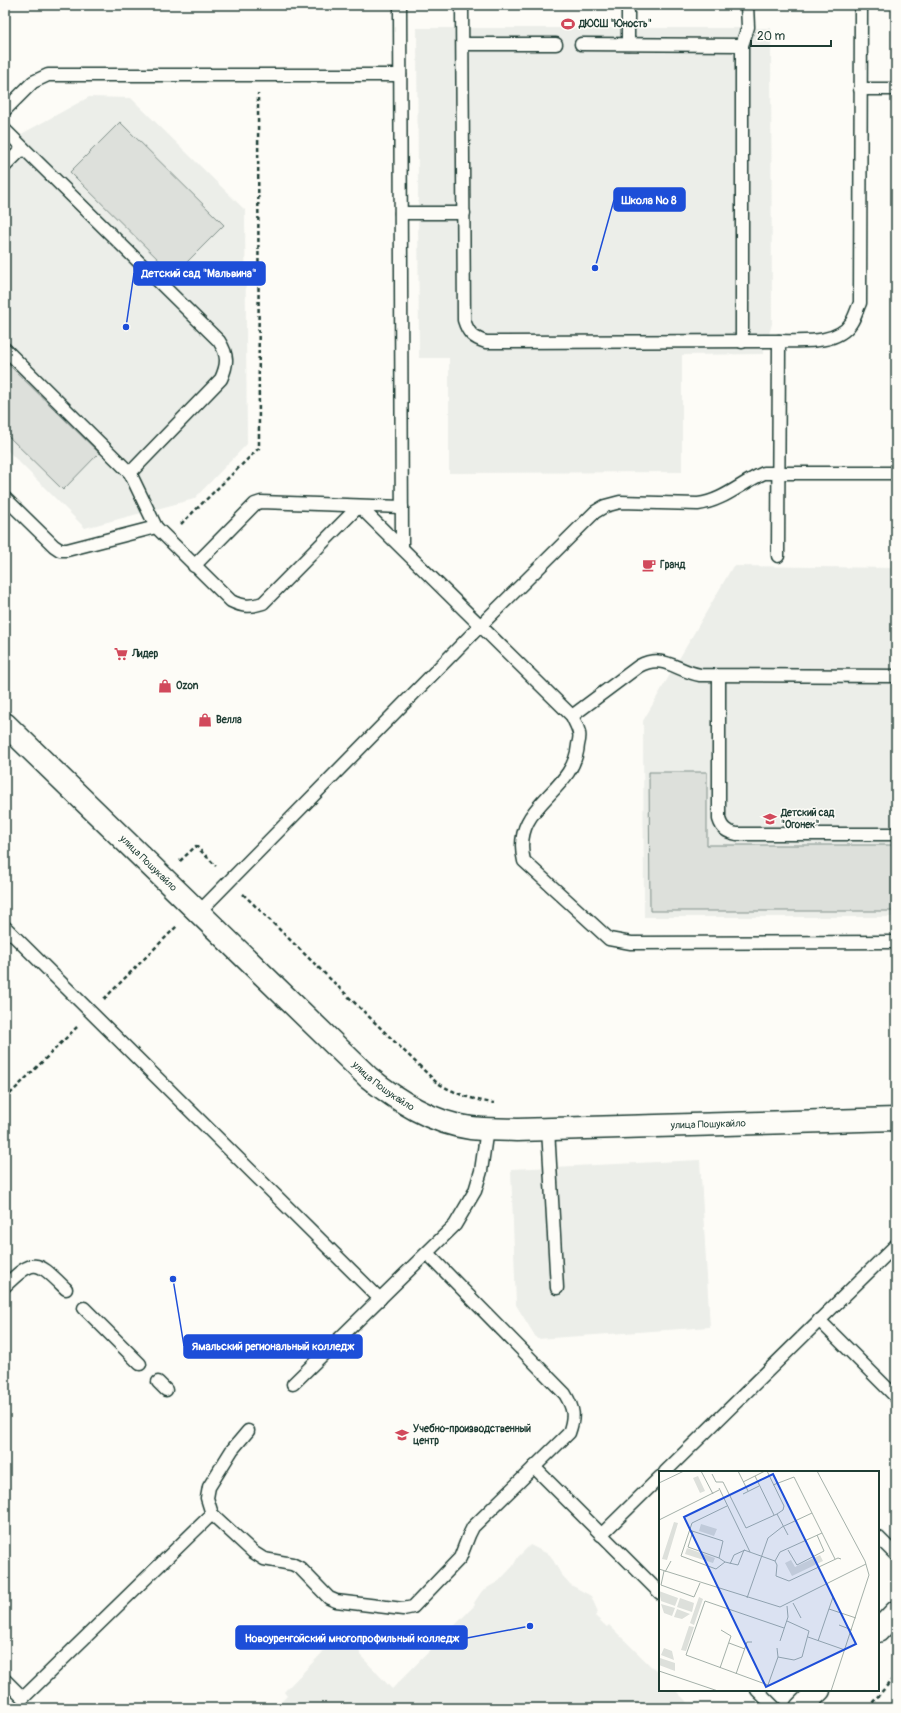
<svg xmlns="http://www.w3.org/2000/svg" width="901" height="1713" viewBox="0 0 901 1713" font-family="Pangolin,sans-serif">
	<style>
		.built { fill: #eceee9 }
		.green { fill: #dde0db; stroke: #7e8e88 }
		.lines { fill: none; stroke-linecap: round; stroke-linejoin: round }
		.service-casing { stroke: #1f3d34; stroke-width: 15 }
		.minor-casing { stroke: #1f3d34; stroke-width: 25 }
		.path { stroke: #1f3d34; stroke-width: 2.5; stroke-dasharray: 4 3; stroke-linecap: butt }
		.service { stroke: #fdfcf7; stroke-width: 12 }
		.minor { stroke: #fdfcf7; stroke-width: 22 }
		.labels { text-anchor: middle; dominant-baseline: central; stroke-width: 3; stroke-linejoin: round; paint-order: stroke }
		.poi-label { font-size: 10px; font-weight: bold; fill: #1f3d34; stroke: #fdfcf7; text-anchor: start }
		.street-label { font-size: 10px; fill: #1f3d34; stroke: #fdfcf7 }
		.inset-road { fill: none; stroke: #a4b0a9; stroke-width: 1 }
		.view { fill: #1d4ed8; fill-opacity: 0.15; stroke: #1d4ed8; stroke-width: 2 }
		.inset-edge { fill: none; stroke: #1f3d34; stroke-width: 2 }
		.leader { fill: none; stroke: #1d4ed8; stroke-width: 1.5 }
		.callout-dot { fill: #1d4ed8; stroke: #fdfcf7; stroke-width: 1.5 }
		.callout { fill: #1d4ed8; stroke: #1d4ed8; stroke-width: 1.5 }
		.callout-label { font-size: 11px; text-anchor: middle; font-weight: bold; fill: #fff }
	</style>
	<rect width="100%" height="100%" fill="#fdfcf7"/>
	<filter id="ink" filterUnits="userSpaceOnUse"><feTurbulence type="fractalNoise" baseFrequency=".025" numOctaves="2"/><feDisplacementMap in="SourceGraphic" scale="8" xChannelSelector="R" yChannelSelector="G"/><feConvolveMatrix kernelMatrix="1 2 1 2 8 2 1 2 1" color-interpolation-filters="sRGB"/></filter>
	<g filter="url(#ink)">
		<!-- built -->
		<g class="built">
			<path d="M417,28H771L772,324L763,354L682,355V472L449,473V358H419Z"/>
			<path d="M89,97L131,98L245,210L247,444L194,499L85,528L5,448V143Z"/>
			<path d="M733,566L896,568V917H644L643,721Z"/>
			<path d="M700,1160L710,1327L537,1339L516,1305L511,1169Z"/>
			<path d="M530,1545L550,1555L561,1574L571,1585L591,1596L598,1612L595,1616L607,1627L609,1625L660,1675V1690H675L693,1708H275L287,1696L284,1692L323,1652L324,1645L328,1639L333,1635L339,1633L349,1634L355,1638L359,1644L360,1655L392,1689L475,1605L474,1603L482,1591L499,1581L513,1566L518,1557Z"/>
		</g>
		<!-- green -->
		<g class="green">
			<path d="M120,122L224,225L174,275L70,172Z"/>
			<path d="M5,361L99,453L63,490L5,433Z"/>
			<path d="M649,772H707V845H896V911H650Z"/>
		</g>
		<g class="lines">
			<!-- service casing -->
			<g class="service-casing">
				<g id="service">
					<path d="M400,5L402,546"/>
					<path d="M462,5L464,320C468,333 473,338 486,342L779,341"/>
					<path d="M628,5V44"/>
					<path d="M463,44H556"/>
					<path d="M581,44L742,45"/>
					<path d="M860,89H896"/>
					<path d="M5,110L33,82L48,75H400"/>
					<path d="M5,130L219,341C228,355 228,364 221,379L130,473L156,527"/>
					<path d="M5,166L23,148"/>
					<path d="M401,213H464"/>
					<path d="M742,342V45L748,27L747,5"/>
					<path d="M5,349L130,473"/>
					<path d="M5,498L54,546L60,550H67L156,527L231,601C243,607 251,607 263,603L359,506L572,716C574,721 578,727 579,733C580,736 579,741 578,745C574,794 510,804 524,861L609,939L631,943L896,942"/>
					<path d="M778,556L779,341C801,341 837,345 851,323C855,317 857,309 860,303L861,5"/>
					<path d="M194,566L255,504L261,502L402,507"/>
					<path d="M719,676V819C722,829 727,832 737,834H896"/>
					<path d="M572,716L639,666C664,653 676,671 700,675L896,676"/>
					<path d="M199,912L481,625L595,512L605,506L620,502L698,504C723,501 741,483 764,473H896"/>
					<path d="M5,927L380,1299"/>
					<path d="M548,1129L557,1288"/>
					<path d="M5,1286C35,1256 37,1261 66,1289"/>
					<path d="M84,1308L140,1364"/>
					<path d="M819,1320L896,1397"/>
					<path d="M158,1382L166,1390"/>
					<path d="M293,1384L455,1225L475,1191L481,1171L487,1129"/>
					<path d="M248,1431L232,1450L209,1487L207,1498L212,1514L253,1552L264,1559L292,1564L300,1568L329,1598L336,1601L403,1609L413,1607L460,1558L469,1535L473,1527L569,1433C575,1416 574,1409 565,1394L427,1253"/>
					<path d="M534,1467L660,1593"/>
					<path d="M665,1472L896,1245"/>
					<path d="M601,1535L660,1477"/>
					<path d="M878,1537L896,1555"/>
					<path d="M5,1680L23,1698L212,1514"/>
					<path d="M757,1690L775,1708"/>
				</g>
			</g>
			<!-- minor casing -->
			<g class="minor-casing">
				<g id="minor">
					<path id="s1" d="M5,724L368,1077C398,1101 432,1123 471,1128C486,1130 502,1129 517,1130L896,1119"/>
					<path d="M878,1631L896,1612"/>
					<path d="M801,1708L819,1690"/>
				</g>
			</g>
			<!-- path -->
			<g class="path">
				<path d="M181,524L259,448L258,94"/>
				<path d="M180,861L196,846L216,866"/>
				<path d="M243,894L436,1082C454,1093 472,1100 494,1103"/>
				<path d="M104,999L177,926"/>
				<path d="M5,1099L77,1027"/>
				<path d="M868,1708L896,1675"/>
			</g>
			<!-- service -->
			<use href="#service" class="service"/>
			<!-- minor -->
			<use href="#minor" class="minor"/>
		</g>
	</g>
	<!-- icons -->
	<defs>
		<g id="stadium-bare" transform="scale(1.08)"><path d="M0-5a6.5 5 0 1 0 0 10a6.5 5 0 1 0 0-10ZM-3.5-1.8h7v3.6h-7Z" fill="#d1495b" stroke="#fdfcf7" stroke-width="2.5" paint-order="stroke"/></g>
		<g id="cafe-bare" transform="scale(1.08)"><path d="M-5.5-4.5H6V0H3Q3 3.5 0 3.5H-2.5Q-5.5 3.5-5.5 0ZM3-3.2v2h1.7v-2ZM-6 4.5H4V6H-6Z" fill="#d1495b" stroke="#fdfcf7" stroke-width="2.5" paint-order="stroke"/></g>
		<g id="supermarket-bare" transform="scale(1.08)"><path d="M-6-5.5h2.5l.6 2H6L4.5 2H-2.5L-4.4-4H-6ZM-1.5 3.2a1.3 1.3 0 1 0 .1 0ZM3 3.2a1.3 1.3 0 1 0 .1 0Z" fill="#d1495b" stroke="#fdfcf7" stroke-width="2.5" paint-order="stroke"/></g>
		<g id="shop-bare" transform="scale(1.08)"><path d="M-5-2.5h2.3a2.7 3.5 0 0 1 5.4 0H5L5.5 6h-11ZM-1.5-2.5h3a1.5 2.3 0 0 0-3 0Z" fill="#d1495b" stroke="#fdfcf7" stroke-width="2.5" paint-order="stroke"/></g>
		<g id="school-bare" transform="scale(1.08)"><path d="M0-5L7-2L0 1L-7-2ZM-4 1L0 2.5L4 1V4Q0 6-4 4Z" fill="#d1495b" stroke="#fdfcf7" stroke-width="2.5" paint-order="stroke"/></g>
		<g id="university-bare" transform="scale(1.08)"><path d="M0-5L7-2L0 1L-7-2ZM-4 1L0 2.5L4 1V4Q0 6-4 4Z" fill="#d1495b" stroke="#fdfcf7" stroke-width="2.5" paint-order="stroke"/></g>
	</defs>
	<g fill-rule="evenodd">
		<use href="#stadium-bare" x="568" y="24"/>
		<use href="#cafe-bare" x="649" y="565"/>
		<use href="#supermarket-bare" x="121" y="654"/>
		<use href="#shop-bare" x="165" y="686"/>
		<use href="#shop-bare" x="205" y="720"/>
		<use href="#school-bare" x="770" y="819"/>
		<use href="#university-bare" x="402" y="1435"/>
	</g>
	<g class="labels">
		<!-- poi labels -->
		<g class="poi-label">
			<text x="579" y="24">ДЮСШ "Юность"</text>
			<text x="660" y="565">Гранд</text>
			<text x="132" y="654">Лидер</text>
			<text x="176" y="686">Ozon</text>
			<text x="216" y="720">Велла</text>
			<text x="781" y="813">Детский сад<tspan x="781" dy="12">"Огонек"</tspan></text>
			<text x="413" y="1429">Учебно-производственный<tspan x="413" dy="12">центр</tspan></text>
		</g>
		<!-- street labels -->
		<g class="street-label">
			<text stroke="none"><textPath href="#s1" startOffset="200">улица Пошукайло</textPath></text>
			<text stroke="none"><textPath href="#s1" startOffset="524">улица Пошукайло</textPath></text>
			<text stroke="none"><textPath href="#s1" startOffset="860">улица Пошукайло</textPath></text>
		</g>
	</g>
	<!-- overview -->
	<g transform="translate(659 1471)">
		<rect width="220" height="220" fill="#fdfcf7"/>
		<path d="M39,5L46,20L41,22L34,7ZM15,51L19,52L8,89L3,88ZM42,53L58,58L55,65L40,60ZM28,77L56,87L54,92L26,83ZM161,84L164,90L133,105L126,92L132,89L136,96ZM0,120L19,127L16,135L2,130ZM40,126L44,128L35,154L31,152ZM21,127L35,132L33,141L18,136ZM2,133L16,137L13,145L5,142ZM18,138L31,143L23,148L15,146ZM30,155L35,156L27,180L22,179ZM5,177L13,180L15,189L2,184ZM1,187L16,192V200L0,194Z" fill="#dde0db"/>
		<path class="inset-road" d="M42,0L54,23M79,0L89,20M108,0L125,35L124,39L118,43L129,64M158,0L206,90L210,104L172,220M53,3L57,11H64L87,57L118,43M96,5L115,44M84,11L106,0M0,12L25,0M114,14L135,6L176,88M60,17L91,81M84,23L100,15M0,49L60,19M30,59L64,70L60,87L66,91M34,60L29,76L60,87M129,79L138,94L165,80L158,64M22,85L57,98L66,91L79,94L85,79L116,90L118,94L117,105L130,110L179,87L182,88M22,85L33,52L68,35M116,90L121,81L163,62M71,93L75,84L86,79M0,98L121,136L207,93M5,100L2,114L35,126L41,112M6,101L12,90M88,127L109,67L123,56L153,42M134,132L142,147M170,138L197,147M180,154L193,159M149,166L186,179M121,170L129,146L128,135M159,170L174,126M70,172L86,178M118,177L119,186L135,189L143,186L150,160L128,150M119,186L109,214L27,184L46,130L125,157M61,197L72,165L62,159M0,200L59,220M77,203L88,171H93"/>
		<path class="view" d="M114,3L197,173L107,216L25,46Z"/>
		<rect width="220" height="220" class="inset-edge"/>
	</g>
	<!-- callouts -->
	<path class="leader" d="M595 268L614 200M126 327L134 273M173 1279L184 1346M530 1626L467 1638"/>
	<g class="callout-dot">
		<circle cx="595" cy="268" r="4"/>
		<circle cx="126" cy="327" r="4"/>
		<circle cx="173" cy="1279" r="4"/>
		<circle cx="530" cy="1626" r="4"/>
	</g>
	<g class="callout">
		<rect x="614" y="188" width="71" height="23" rx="4"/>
		<rect x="134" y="262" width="131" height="23" rx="4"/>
		<rect x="184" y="1335" width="178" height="23" rx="4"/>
		<rect x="236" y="1626" width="231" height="23" rx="4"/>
	</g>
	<g class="callout-label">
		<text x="649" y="204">Школа № 8</text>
		<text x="199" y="277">Детский сад "Мальвина"</text>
		<text x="273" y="1350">Ямальский региональный колледж</text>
		<text x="352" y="1642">Новоуренгойский многопрофильный колледж</text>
	</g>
	<!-- margin -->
	<rect width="901" height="1713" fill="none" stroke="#fdfcf7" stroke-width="20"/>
	<rect x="10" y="10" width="881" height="1693" fill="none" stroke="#1f3d34" stroke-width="1.5" filter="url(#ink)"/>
	<!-- scale -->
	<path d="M751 40v6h80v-6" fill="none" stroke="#1f3d34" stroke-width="2"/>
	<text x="757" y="40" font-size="12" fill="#1f3d34" stroke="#fdfcf7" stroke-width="3" paint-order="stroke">20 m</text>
</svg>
